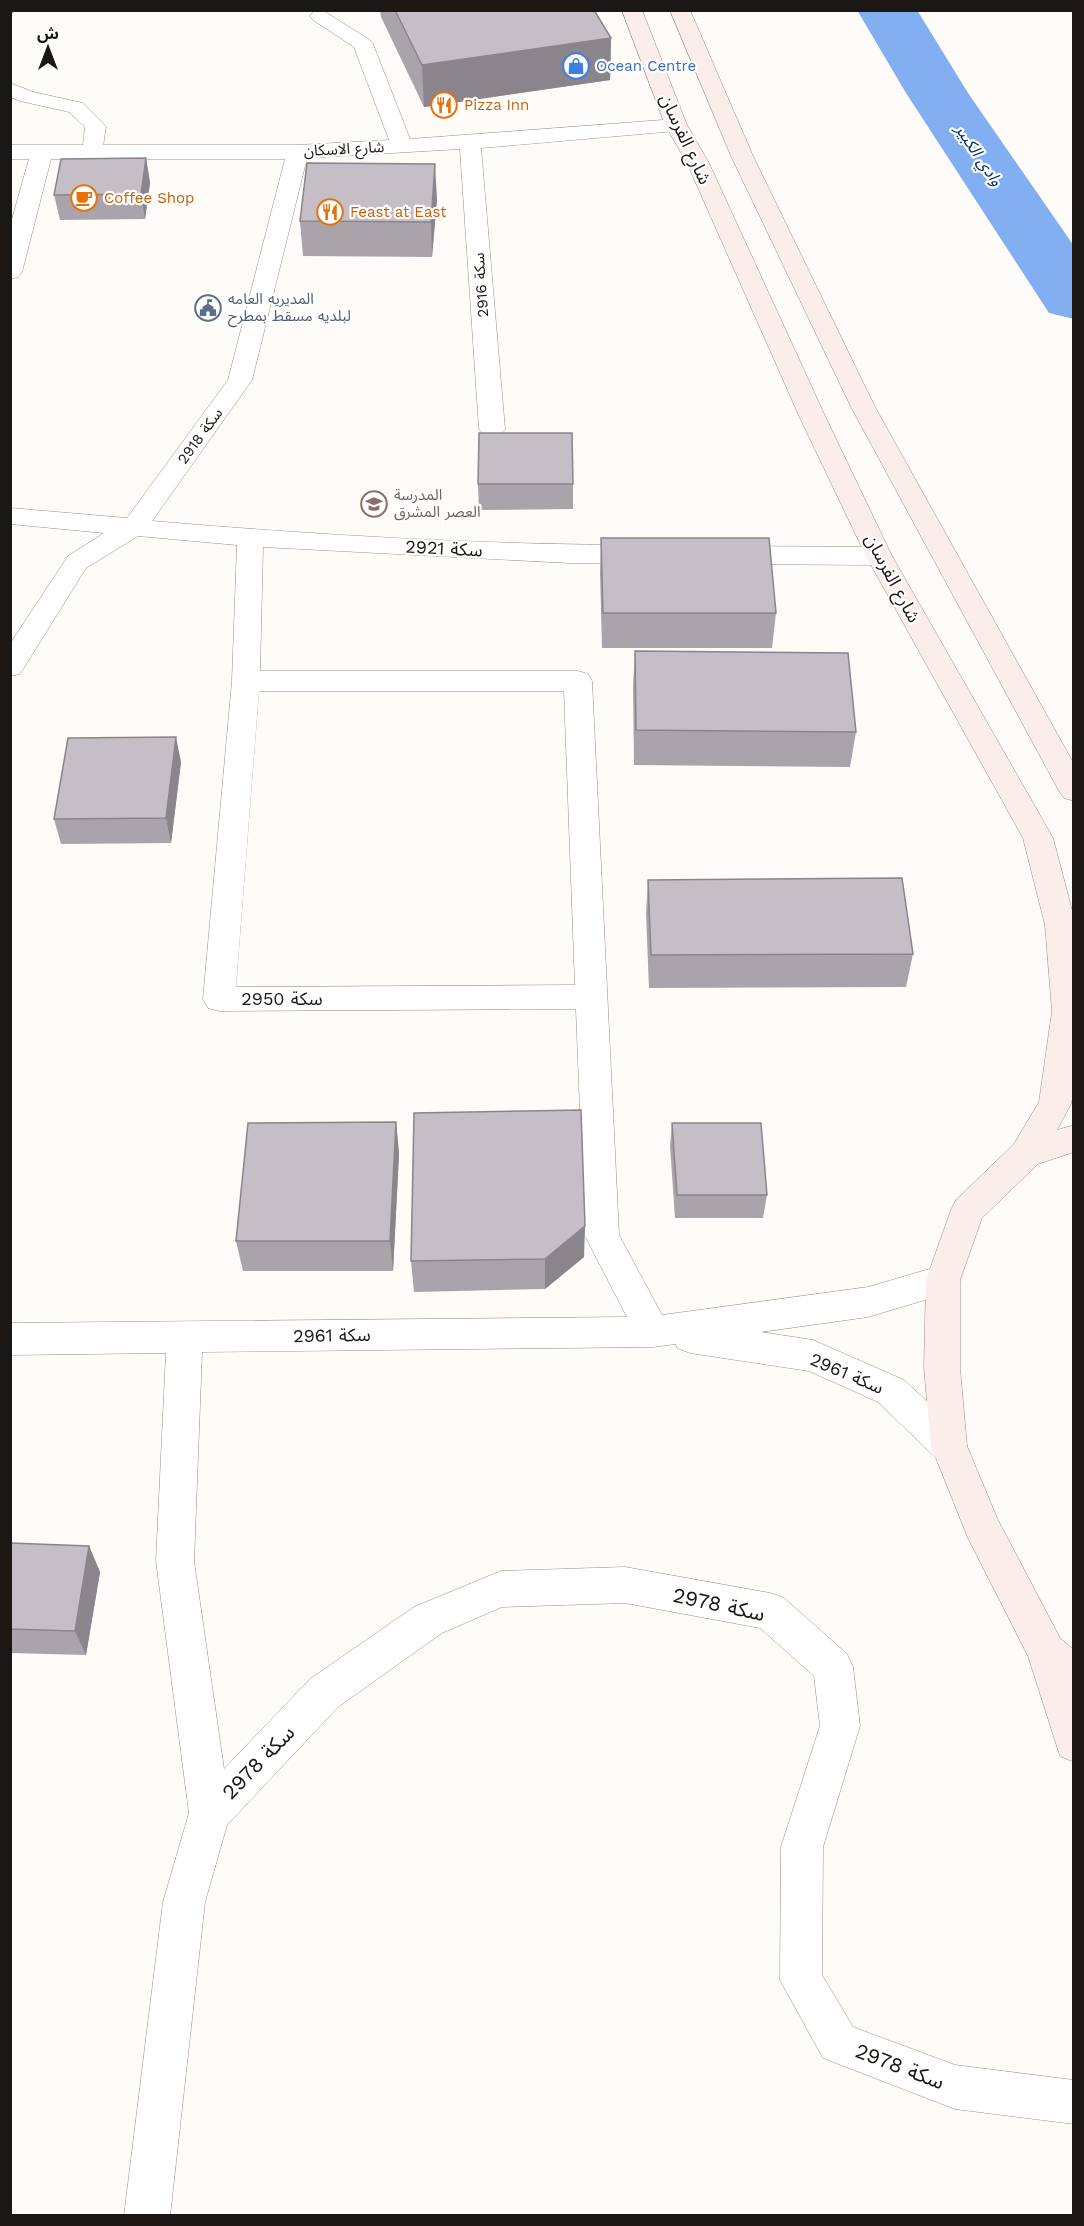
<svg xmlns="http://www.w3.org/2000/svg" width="1084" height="2226" viewBox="0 0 1084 2226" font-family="'Work Sans','Noto Sans Arabic',sans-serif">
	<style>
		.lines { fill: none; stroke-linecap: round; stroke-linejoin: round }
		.river { fill: #82aff1; fill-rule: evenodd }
		.lane-casing { stroke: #978e87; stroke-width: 1 }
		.street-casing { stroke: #978e87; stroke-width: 1 }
		.secondary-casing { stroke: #978e87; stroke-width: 1 }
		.lane { fill: #fff; fill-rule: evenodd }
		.street { fill: #fff; fill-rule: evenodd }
		.secondary { fill: #fbedea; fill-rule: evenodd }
		.wall { fill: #a9a3aa }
		.shaded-wall { fill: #8a858b }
		.building { fill: #c5bec6; stroke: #8a858b; stroke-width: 1.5 }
		.labels { text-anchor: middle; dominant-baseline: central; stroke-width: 4.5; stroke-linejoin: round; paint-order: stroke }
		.far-shop-label { font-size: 15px; fill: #366cbe; stroke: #fff; text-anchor: start }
		.far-food-label { font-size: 15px; fill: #c56008; stroke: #fff; text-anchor: start }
		.far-street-label { font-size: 15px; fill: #1a1714; stroke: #fff }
		.far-service-label { font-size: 15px; fill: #4e5e75; stroke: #fff; text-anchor: start }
		.far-education-label { font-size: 15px; fill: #785e54; stroke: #fff; text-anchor: start }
		.far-water-label { font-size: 16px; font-style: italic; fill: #002860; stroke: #fff }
		.street-label { font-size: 18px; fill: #1a1714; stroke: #fff }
		.near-street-label { font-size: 21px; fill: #1a1714; stroke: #fff }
	</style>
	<rect width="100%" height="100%" fill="#fefbf8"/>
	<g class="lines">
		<!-- river -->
		<path class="river" d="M857,10H917L968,93L1074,246V319L1049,313L906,93Z"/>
		<!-- lane casing -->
		<g class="lane-casing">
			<path id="lane" d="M10,83L33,92L83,103L106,126L102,153L99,157L92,159L85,157L82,153L85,127L69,112L20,101L10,97Z"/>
		</g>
		<!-- street casing -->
		<g class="street-casing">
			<g id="street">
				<path d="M322,10L370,40L373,44L410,139L676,119L684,120L687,125L684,130L676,131L481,148L505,429L501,434L492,437L483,434L479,429L460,149L307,158L252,380L152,521C316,535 482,545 646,545L655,548L659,554L655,560L646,563H569L263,547L260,671H578L588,674L592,681L619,1235L662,1315L868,1287L943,1265L955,1269L960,1280L955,1291L868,1317L761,1332L813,1340L904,1380L962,1434L967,1446L962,1458L949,1463L936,1458L878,1402L809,1371L690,1353L677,1348L676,1344L653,1347L202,1352L194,1561L224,1769L310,1679L414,1607L501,1571L625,1567L770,1593L784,1598L847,1654L853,1667L860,1726L823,1847L822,1975L853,2027L955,2065L1074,2080V2124L955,2109L823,2058L780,1980L781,1847L820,1726L814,1676L760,1628L625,1603L502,1607L442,1633L338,1707L227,1825L205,1902L170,2216H124L163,1902L189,1813L156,1561L166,1353L10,1355V1323L627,1317L585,1236L576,1009L219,1011L208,1008L203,999L232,681L237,545L138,536L86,568L20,674L10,676V644L68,556L104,533L10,524V508L127,518L228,380L285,159H51L22,272L18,277L10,279V226L29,159H10V145H298L389,140L354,47L313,20L310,16L313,12ZM259,691H564L575,985L236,987Z"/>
				<path d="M724,546L879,547L888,550L892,556L888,562L879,565L724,564L715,561L711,555L715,549Z"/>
			</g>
		</g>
		<!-- secondary casing -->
		<g class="secondary-casing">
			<g id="secondary">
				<path d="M622,10H642L687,125L709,163L826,418L892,556L1053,838L1074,918V1089L1071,1104L1057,1130L1074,1125V1152L1038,1164L982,1218L960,1280V1368L967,1446L997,1518L1060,1638L1074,1650V1762L1060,1756L1028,1656L968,1538L931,1446L924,1368L926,1280L951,1210L956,1200L1014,1144L1039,1102L1052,1011L1045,925L1023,838L866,556L800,418L687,163L665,125Z"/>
				<path d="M670,10H690L753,156L875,407L1074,764V801L1064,798L1059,791L851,407L731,156Z"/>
			</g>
		</g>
		<!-- lane -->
		<use href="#lane" class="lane"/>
		<!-- street -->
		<use href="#street" class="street"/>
		<!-- secondary -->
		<use href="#secondary" class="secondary"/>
	</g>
	<!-- wall -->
	<g class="wall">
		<path d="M380,10H594L611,38L610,80L424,107L381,17Z"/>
		<path d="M146,158L150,183L145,219L60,220L54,195Z"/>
		<path d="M437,199L432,257L303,256L300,221Z"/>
		<path d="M478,484H573V509L479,510Z"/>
		<path d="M601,538L776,613L772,648H602L600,573Z"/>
		<path d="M635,651L856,732L850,767L634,765L633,686Z"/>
		<path d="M181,762L171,843L61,844L54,819Z"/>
		<path d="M648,880L913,954L906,987L649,988L646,914Z"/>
		<path d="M396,1122L399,1154L393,1271H243L236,1241Z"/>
		<path d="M672,1123L767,1195L763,1218H675L670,1146Z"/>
		<path d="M584,1257L545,1289L414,1292L411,1261Z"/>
		<path d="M10,1543L89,1546L100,1572L86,1655L10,1653Z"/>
	</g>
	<!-- shaded-wall -->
	<g class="shaded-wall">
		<path d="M10,10H18L10,14Z"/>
		<path d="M611,38L610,80L424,107L422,65Z"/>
		<path d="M146,158L150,183L145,219L141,194Z"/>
		<path d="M435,164L437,199L432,257L431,222Z"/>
		<path d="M176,737L181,762L171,843L166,818Z"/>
		<path d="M396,1122L399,1154L393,1271L390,1241Z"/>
		<path d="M585,1226L584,1257L545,1289V1259Z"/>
		<path d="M89,1546L100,1572L86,1655L75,1631Z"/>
	</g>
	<!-- building -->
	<g class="building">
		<path d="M395,10H594L611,38L422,65Z"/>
		<path d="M146,158L141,194L54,195L61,159Z"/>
		<path d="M307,163L435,164L431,222L300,221Z"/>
		<path d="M479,433H572L573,484H478Z"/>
		<path d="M601,538H769L776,613H603Z"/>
		<path d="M635,651L848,653L856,732L636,730Z"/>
		<path d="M176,737L166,818L54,819L68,738Z"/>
		<path d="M902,878L913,954L651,955L648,880Z"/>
		<path d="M581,1110L585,1226L545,1259L411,1261L414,1113Z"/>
		<path d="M396,1122L390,1241H236L248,1123Z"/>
		<path d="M672,1123H761L767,1195H677Z"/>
		<path d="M10,1543L89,1546L75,1631L10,1629Z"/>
	</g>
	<!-- icons -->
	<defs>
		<g id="shop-ring" transform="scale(1.35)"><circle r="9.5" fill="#fff" stroke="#3f7fe0" stroke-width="1.5"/><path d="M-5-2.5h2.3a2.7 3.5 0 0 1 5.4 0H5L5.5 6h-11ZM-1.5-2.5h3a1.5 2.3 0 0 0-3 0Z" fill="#3f7fe0"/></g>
		<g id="restaurant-ring" transform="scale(1.35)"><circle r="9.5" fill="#fff" stroke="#e8710a" stroke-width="1.5"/><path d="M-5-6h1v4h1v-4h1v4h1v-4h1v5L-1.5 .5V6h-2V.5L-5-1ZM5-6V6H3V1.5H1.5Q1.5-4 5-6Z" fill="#e8710a"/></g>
		<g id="cafe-ring" transform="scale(1.35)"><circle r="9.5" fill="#fff" stroke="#e8710a" stroke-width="1.5"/><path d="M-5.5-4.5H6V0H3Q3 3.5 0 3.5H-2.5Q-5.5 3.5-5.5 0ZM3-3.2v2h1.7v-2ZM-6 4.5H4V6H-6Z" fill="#e8710a"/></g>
		<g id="civic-ring" transform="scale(1.35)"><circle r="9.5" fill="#fff" stroke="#5c6f8a" stroke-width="1.5"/><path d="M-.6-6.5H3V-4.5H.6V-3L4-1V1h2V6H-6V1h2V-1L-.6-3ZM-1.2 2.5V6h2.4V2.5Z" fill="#5c6f8a"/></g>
		<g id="school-ring" transform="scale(1.35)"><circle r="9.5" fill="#fff" stroke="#8d6e63" stroke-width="1.5"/><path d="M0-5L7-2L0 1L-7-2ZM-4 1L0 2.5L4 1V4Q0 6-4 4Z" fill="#8d6e63"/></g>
	</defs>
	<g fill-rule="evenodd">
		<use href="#shop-ring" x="576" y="66"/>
		<use href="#restaurant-ring" x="444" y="105"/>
		<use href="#cafe-ring" x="84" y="198"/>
		<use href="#restaurant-ring" x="330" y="212"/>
		<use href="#civic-ring" x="208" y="308"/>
		<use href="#school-ring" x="374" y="504"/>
	</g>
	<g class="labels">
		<!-- far-shop labels -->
		<g class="far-shop-label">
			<text x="596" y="66">Ocean Centre</text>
		</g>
		<!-- far-food labels -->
		<g class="far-food-label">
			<text x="464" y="105">Pizza Inn</text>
			<text x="104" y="198">Coffee Shop</text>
			<text x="350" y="212">Feast at East</text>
		</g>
		<!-- far-street labels -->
		<g class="far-street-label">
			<text transform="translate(344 149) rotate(-3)">شارع الاسكان</text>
			<text transform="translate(481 285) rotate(-94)">سكة 2916</text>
			<text transform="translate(200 436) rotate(-54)">سكة 2918</text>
		</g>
		<!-- far-service labels -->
		<g class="far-service-label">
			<text x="228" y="299">المديريه العامه<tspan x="228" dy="17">لبلديه مسقط بمطرح</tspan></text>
		</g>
		<!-- far-education labels -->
		<g class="far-education-label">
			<text x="394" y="495">المدرسة<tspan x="394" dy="17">العصر المشرق</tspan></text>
		</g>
		<!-- far-water labels -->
		<g class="far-water-label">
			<text transform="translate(979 155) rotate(56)">وادي الكبير</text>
		</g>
		<!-- street labels -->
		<g class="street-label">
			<text transform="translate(686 139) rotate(65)">شارع الفرسان</text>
			<text transform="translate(444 548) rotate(3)">سكة 2921</text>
			<text transform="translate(893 578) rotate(62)">شارع الفرسان</text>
			<text x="282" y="998">سكة 2950</text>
			<text transform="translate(332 1335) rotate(-1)">سكة 2961</text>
			<text transform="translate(847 1373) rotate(23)">سكة 2961</text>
		</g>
		<!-- near-street labels -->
		<g class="near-street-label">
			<text transform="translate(719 1604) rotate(12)">سكة 2978</text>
			<text transform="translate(258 1762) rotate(-46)">سكة 2978</text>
			<text transform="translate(900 2066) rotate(21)">سكة 2978</text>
		</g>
	</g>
	<!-- border -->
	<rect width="1084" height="2226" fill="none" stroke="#1a1714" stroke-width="24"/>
	<!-- north arrow -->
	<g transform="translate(48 48)" stroke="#ffffff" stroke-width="4.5" paint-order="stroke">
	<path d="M0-4.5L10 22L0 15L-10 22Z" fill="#1a1714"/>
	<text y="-9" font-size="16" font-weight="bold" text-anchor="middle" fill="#1a1714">ش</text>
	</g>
</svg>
